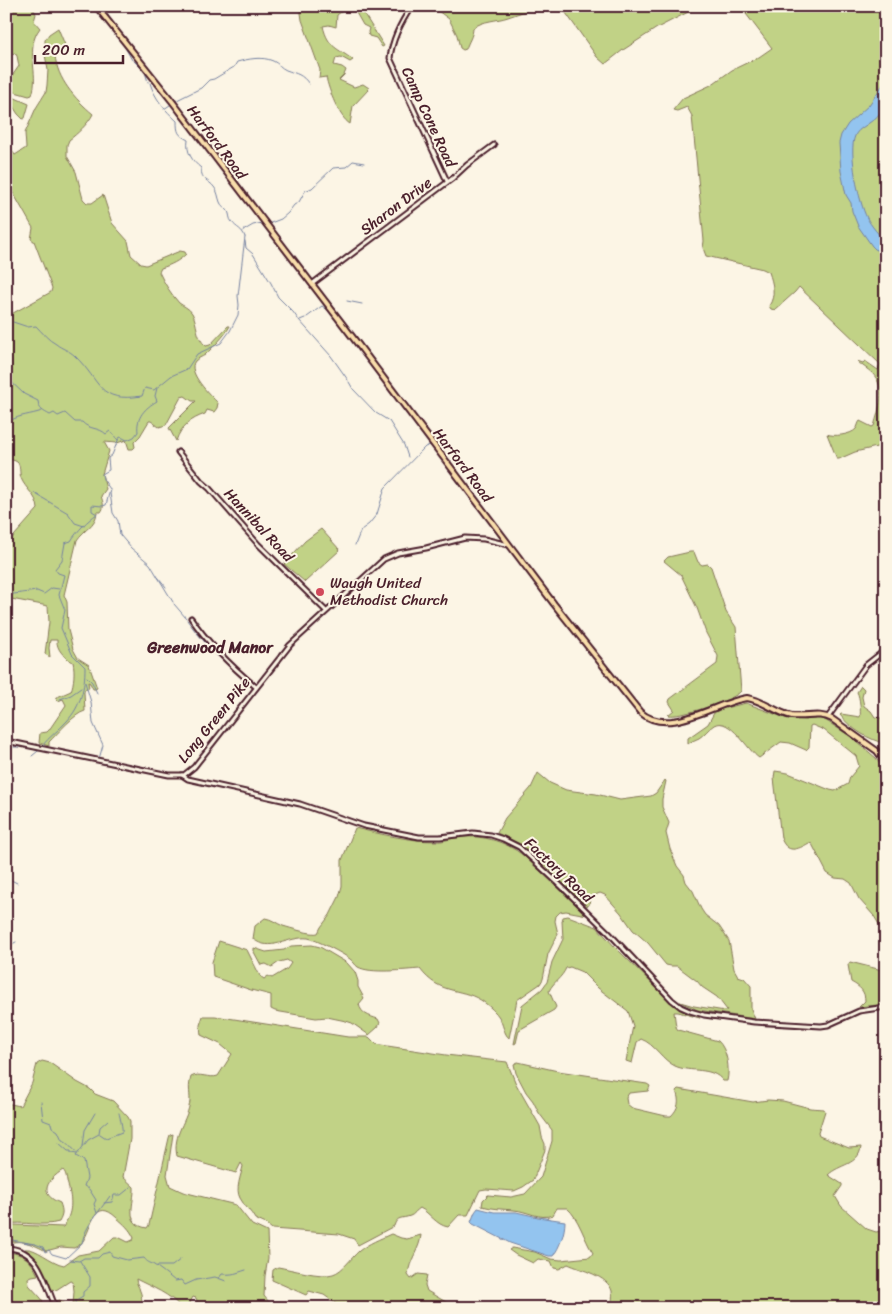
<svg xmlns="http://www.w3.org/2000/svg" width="892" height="1314" viewBox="0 0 892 1314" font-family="Sriracha,sans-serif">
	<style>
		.green { fill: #c1d286; stroke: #867858 }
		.water { fill: #93c4ef; stroke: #7682a1 }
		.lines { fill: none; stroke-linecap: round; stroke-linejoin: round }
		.stream { stroke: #7682a1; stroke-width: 1 }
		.minor-casing { stroke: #4a1f2b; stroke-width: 7 }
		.major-casing { stroke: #4a1f2b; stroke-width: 8 }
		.minor { stroke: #fcf5e5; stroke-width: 3 }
		.major { stroke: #f9deab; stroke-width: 4 }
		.poi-dot { fill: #d1495b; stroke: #fcf5e5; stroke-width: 2 }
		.labels { text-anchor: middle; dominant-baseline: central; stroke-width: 4; stroke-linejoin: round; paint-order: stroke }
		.street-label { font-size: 15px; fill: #4a1f2b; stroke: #fcf5e5 }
		.poi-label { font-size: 15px; fill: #4a1f2b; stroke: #fcf5e5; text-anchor: start }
		.neighbourhood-label { font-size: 16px; font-weight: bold; fill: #4a1f2b; stroke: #fcf5e5 }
	</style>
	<rect width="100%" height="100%" fill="#fcf5e5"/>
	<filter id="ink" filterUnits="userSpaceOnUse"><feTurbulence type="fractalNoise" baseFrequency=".02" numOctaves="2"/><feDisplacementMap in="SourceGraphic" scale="10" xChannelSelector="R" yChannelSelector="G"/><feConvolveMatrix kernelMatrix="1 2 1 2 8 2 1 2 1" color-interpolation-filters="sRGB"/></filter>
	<g filter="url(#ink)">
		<!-- green -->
		<g class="green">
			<path d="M6,6H32L36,14L34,21L40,28C24,49 40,72 32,95L29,96L15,92L6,87V78L12,76L19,66L17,56L15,53L6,55Z"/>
			<path d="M300,6H359L384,46L382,47L376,38L369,36L368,32L369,28L363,25L355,11L350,7L346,8L337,15L336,27L329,25L323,26C328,48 338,48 353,60L350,62L341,57L336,58L334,65L342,67L346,70L344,75L339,80L354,87L363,84L369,88V89L353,106L350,124C339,117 329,91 326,77L319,78L320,70L302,20Z"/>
			<path d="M436,6H542C530,9 520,13 508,17C497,21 483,20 473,28C473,36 468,42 466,49L463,50L460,48L457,35L449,19L438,11Z"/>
			<path d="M561,6H700L657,28L623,50L605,64L597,57Z"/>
			<path d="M740,6H886V429L881,446L855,452L839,459H837L827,434C833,437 851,435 856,429C858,427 858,423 860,421L872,427L874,426C879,409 887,388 872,373C868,369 862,366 857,361L863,363L865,361L878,370L880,364L799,287L795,292L775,310L771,309L769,306C776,295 773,284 769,272L763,269L706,256L703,248L704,241L692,116L687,107L677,111L673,110L683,98L711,85L732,70L759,57L772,48Z"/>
			<path d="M58,28L65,45L55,55C57,79 75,99 93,114C88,124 77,134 69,140L67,145V156L76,172L83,199L87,203H92L103,195L112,223L128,241L131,255L141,264L146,265L180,251L185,252L186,254C179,261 171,265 161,268L159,272C164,283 171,294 179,303C183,306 189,308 192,313C198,323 195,337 206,346L210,345L228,326H230C224,337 214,346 205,355C202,357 198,358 195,361C186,372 210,395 218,403L217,408L214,412L207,410L205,414C191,419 181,426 176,441L169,428L196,401H192L185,396L181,397L166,425L159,427L151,421H149L140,436L134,442L135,447L133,449H129L126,440L117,443L104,442L109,451L102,474L106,489L101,496C103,502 105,507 101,512H97C96,526 84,529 77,540L64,595L67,602L68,630L73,649L78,658L89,665L97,688L95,689H93L90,683L88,682L89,688L85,689L84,692L85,711C74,714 58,733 49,742V746L39,743L40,733L47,732L49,730L66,705L63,699L58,701L55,698L71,691C74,683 75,671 73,662C65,658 56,649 57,640H50L49,648L50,657L45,654L49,622L48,606L6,598V545L38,509C37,495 25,489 21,478C19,473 21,465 17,462C15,460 10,460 6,458V317L51,292L52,288L34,241L31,239L33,228L11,189L6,184V143L15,155L26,148L25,133L36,108L46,92L47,85L48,70L45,55V40L49,34Z"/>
			<path d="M6,94L29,104L25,118L23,119L18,114L12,105L6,106Z"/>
			<path d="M321,529L340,550L305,582L284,564L305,541Z"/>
			<path d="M690,552H694L698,562L702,565L708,564L711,567L726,612L736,627L741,691C735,700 678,718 668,715L674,710L669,702L670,699L717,664L718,656L706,633L697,608L681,575L664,561L668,557Z"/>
			<path d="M861,686L864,689L862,697L864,706L871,711L875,717L886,719V744C868,739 852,730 840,715L841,714L860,717C861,712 860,697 857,692Z"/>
			<path d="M746,703L785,718L805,720L820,718L825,720L850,736L876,758L880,764L886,802V936L874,916L859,899L851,883L845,879L835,878L827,873L812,844L809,843C797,850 787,854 781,838L774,778L775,771L788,773L830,790L835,791L848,784L850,777L859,766L856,756L824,730L812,725L810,726L809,747L806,750L790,743L781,742L759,758C748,751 730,716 714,725C708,729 704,735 699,738C695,740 691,741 688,744V738L708,724L714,713L721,709Z"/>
			<path d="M538,773L550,783L566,790L596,794L620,800L651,796L656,793L665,780L666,781L662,799V807L669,823L666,833L670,849L677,866L684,875L686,882L693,891L701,909L705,915L719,926L729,941L734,969L738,976L744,978L751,986V1009L755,1019L698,1010L680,1002L694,1006L725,1011L727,1010L717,997L702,987L697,981L677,966H671L666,965L648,943L633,930L621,913L605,895L600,893L590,897L589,905L587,906C558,880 533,848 497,833L505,818L531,788Z"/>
			<path d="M355,828C380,834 409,841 436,841C442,842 448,839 455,838C480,834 504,840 524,856L587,915L566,911L560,912L556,916L555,921L558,934L548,954L543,979L540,984L517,1000L509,1038C504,1034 503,1024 499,1017C496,1012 490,1007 485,1003C463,986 441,997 420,969C406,970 370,974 358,967C355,965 353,961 350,959C344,954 315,939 308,938C287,936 271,953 253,939L255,926L265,918C272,919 276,923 283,926C290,928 312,935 318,933L321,927L330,915L339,897L342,886V860Z"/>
			<path d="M568,916L597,927L615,947L672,1003L686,1013L700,1018L678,1012H674L676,1027L678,1030L718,1041C727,1049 730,1069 727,1081H723C712,1066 690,1073 675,1066C662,1060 655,1044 641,1039L637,1042L632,1063L626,1061L633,1026L628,1011L598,988L582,972L570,967L566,968C562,978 553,982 549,991L556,1007L554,1010L519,1030L516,1043L514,1044L522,1005L542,989L547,982L552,962L563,939L562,921L563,917Z"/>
			<path d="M219,941L247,950L260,976L264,979L268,976L272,978L287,969L291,963L287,960L279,962L272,967L266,964L261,965L254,952V948L266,952L284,950L291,946L312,945L320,947L347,963L355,972L358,981V987L364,998L359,1004C361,1014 369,1016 378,1019L380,1023L378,1027L369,1035L352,1023L346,1021L327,1017L316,1018L275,1011L271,1009V995L251,990L213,977L212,962Z"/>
			<path d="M850,962L886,971V1004L859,1007L865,1001C865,991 860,987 851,982L848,965Z"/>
			<path d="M203,1016H215L348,1037H369L376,1044L381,1045L446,1055L507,1062L516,1084L540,1126L542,1137L545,1144V1150L533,1180L523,1187L514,1191L486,1189L480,1190L468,1215H459L448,1227C436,1225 430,1213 420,1208C416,1210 414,1215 410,1216C402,1219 397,1216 394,1226L358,1245L354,1239L339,1234L272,1229L266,1224L255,1219C251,1211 244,1206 240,1198C235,1189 241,1176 243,1166L241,1163L236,1173L177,1156C172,1134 188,1121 190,1101C190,1090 188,1088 191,1077C199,1072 209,1079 218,1076L232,1054L220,1044L201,1035L200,1025Z"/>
			<path d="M42,1061L50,1063L77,1082L90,1089L95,1094L113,1101L128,1117L130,1121V1139L123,1177L134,1187C135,1203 123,1224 147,1228L149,1225L169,1138L170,1135L173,1134L167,1175L170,1186L183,1192L236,1205L252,1225L267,1232L268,1258L265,1276L264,1296L269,1302L279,1308H200L196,1298L193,1297L190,1302L191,1308H181C171,1294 151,1287 136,1279C136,1284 139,1286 140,1291C143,1297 140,1302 144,1308H58L56,1301L60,1300L67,1306L73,1305L74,1291L73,1282L70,1281L56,1290L51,1289C41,1270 44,1263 25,1249C36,1247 51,1263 64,1265L78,1255L99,1251L114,1237H118L128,1242L133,1240L134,1238C130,1229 124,1224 117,1218C94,1196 92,1228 83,1241C81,1245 77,1246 74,1248L61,1247L46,1251C35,1245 18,1237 6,1245V1227L14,1225L63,1227C73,1212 72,1201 68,1185C66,1179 67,1174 63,1170C47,1180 38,1194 60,1203C63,1211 63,1215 59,1222C42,1227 24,1221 6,1224V1103L20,1106L32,1083L37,1064Z"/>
			<path d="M518,1062L558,1071L647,1084L650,1086L648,1091L629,1093L626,1098L627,1104L632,1108L666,1116H671C679,1108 680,1101 676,1091L678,1089L753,1102L768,1100L783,1101L810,1108L824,1109L825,1111L818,1133L819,1136L849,1148L861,1147C859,1165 839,1164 828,1175L842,1184V1186L835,1196L841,1206L867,1229L876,1232L881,1231L886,1214V1308H611C612,1303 613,1296 612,1291C608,1276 581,1270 568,1264L559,1269L554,1268L551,1261L538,1259L533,1263L516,1255L509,1250L512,1248L535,1252L551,1259L561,1260L590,1257L593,1253C584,1239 579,1218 567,1208H557L553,1215C539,1220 528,1211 514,1210C502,1209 493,1209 482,1206L483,1200L488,1195L511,1197L525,1194L541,1177L552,1141V1130L539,1113L533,1101L526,1092L516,1073L514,1064Z"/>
			<path d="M391,1234L401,1238L407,1239L421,1235C420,1249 409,1260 408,1275L411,1279L418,1274L427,1275L425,1285L427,1291L456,1308H342L324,1295L309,1291L306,1295L272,1280L273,1270L278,1267C290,1269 322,1278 333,1274C343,1271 351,1258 359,1251C369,1243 380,1239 391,1234Z"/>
			<path d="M6,1252C24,1253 31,1260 38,1275L32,1276L28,1278L29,1285L41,1298L46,1308H6Z"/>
		</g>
		<!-- water -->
		<g class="water">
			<path d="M886,80C886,100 887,111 869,123C864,127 857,130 855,136C848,151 859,203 867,218C870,224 880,237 886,241V254L875,249L872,246L858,226L852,211L851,203L846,195L841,171L839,143L841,135L848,124L869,105Z"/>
			<path d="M478,1208L494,1212H516L538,1217L565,1221C565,1232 560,1247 553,1256H549L510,1243L473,1224L471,1222L475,1212Z"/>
		</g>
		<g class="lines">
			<!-- stream -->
			<g class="stream">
				<path d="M102,6L115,27"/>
				<path d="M114,31L115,35L122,42L132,60"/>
				<path d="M134,61L145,72L148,82"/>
				<path d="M150,83C155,99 165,110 177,121C177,132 178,135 188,140C186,152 192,161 201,168C201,181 209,180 214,187C218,191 218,197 220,202C221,206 226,208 228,211C230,215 229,219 232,222C237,229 242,228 245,237"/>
				<path d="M175,101L201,88L209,80L214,79L234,67L237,62C248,59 262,56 273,61C278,63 281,68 286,70C297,74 302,74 309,84"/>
				<path d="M164,109L170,105"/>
				<path d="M268,224L281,219L288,213L294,205L299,202L305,191L312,188L333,168L346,167L353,161L364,163"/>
				<path d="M243,231L253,225L262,223"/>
				<path d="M245,241L246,248L253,254L271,283L278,297L293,312L298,319"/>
				<path d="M347,301L362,304"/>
				<path d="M307,317L322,306L328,310"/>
				<path d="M299,320L331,356L348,380"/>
				<path d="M300,320L305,318"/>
				<path d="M13,322L28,327L36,326C42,332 48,340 56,344C62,349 69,350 75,356C102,382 97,403 142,396L145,388L154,390L171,376L187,369L197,354L221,343L230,331L238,315L239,305L238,296L245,237"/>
				<path d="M6,377L24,394L38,401C39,410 43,411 50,415L54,413L58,416L65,413L75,422H82C89,430 99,427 106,434L110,431L118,440"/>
				<path d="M349,382L353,389L376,413L389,421L404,445L408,457"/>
				<path d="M6,421H10C19,415 31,415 42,411"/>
				<path d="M438,447L440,446"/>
				<path d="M110,489L103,479L102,474L109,470L108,458L112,455L119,438L121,437L127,440L134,437L138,432C136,417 145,408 157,401L155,396L157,388"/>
				<path d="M34,493L68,513L75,523L84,526"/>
				<path d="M110,493L113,513L118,521L120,535L131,548L150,564L173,602"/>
				<path d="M355,545L361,530L369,524L377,514L385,488L425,447L430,445L434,450"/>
				<path d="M158,577L166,587"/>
				<path d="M6,595L37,591L44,594L52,588L59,589"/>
				<path d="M174,604L186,618"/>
				<path d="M187,620L196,632"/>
				<path d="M197,633L210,648"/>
				<path d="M213,652L224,661"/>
				<path d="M87,677L92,682L97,693"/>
				<path d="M85,682L91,702L93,723L103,745L99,759"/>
				<path d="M60,699L71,695L81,688"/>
				<path d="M42,746C49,737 59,730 67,721C81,706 85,687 85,667L72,654L61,628L65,610L59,595L64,575L58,573L55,569L62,560L65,543L71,541C77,531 88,520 97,514L92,511V505L102,506L106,505L110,490"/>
				<path d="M11,747H26L39,751"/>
				<path d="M32,756L38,751"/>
				<path d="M6,880L9,879L17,883"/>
				<path d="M6,943L12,944L16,942"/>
				<path d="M41,1102L43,1120L51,1123L52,1127L58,1131L62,1140C69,1141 71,1149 77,1152"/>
				<path d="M99,1133L100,1127L108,1120"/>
				<path d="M100,1134L106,1138L122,1132C123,1129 120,1117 119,1113"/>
				<path d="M59,1143L68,1151H71V1153L77,1154"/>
				<path d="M83,1146L85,1130L95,1113"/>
				<path d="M104,1203L112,1202L114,1195H121L131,1187"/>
				<path d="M97,1213L94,1204L96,1200L89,1189L84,1186L87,1178L84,1161L76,1156L88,1140L99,1134"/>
				<path d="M6,1239L35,1244L43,1247L45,1252L49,1250L52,1254L66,1258L82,1243C85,1226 99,1212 110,1196"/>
				<path d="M70,1260L79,1261L84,1258H98L102,1254L110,1252L112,1256L127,1260L144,1258C148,1263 149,1262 154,1265C160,1269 169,1276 175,1281L181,1280L185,1285L196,1280L215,1277L226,1281"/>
				<path d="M157,1266H172L181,1259"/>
				<path d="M219,1278L222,1274C233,1275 236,1273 246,1270"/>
				<path d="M74,1308L76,1300L83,1296V1292L90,1286V1277L80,1261"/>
			</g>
			<!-- minor casing -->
			<g class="minor-casing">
				<g id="minor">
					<path d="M412,6C401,22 392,40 390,58L447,181"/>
					<path d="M312,284L453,178L467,165L494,145"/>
					<path d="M178,452L201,481L209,488L258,544L326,611"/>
					<path d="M191,618C209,645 231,666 256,687"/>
					<path d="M828,717L866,665L880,654L886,646"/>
					<path d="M6,741L169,775H184L194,767L290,645L384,559L398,553L426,548L465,538L484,539L509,545"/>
					<path d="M182,775L188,779L300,804L364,826L419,837H440L473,833L491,835L503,839L519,847L558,883L609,933L672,1000L681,1007L690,1011L704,1015L754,1022L821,1026L828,1025L859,1011L886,1007"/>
					<path d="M6,1248C41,1249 44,1282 56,1308"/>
				</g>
			</g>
			<!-- major casing -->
			<g class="major-casing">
				<path id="major" d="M96,6L172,101L354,339L554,604L640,712C670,738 715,702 747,698C763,700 776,713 792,716C806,718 819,712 832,719L877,751L882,758L886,774"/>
			</g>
			<!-- minor -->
			<use href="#minor" class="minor"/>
			<!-- major -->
			<use href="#major" class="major"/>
		</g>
	</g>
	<!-- markers -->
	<circle class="poi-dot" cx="320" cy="592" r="5"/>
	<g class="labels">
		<!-- street labels -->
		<g class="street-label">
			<text transform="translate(429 117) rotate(65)">Camp Cone Road</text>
			<text transform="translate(217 142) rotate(53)">Harford Road</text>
			<text transform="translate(396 206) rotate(-37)">Sharon Drive</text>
			<text transform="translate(463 465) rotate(53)">Harford Road</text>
			<text transform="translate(259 525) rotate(47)">Hannibal Road</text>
			<text transform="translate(214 720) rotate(-51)">Long Green Pike</text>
			<text transform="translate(559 870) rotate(43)">Factory Road</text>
		</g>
		<!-- poi labels -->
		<g class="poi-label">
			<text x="330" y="583">Waugh United<tspan x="330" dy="17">Methodist Church</tspan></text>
		</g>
		<!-- neighbourhood labels -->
		<g class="neighbourhood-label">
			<text x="210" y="647">Greenwood Manor</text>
		</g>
	</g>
	<!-- margin -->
	<rect width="892" height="1314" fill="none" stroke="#fcf5e5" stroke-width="25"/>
	<rect x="12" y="12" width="867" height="1289" fill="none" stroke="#4a1f2b" stroke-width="2" filter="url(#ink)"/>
	<!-- scale -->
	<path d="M35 55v8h88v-8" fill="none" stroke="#4a1f2b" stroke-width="2.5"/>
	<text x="42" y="55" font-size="15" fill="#4a1f2b" stroke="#fcf5e5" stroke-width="4" paint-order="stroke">200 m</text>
</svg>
